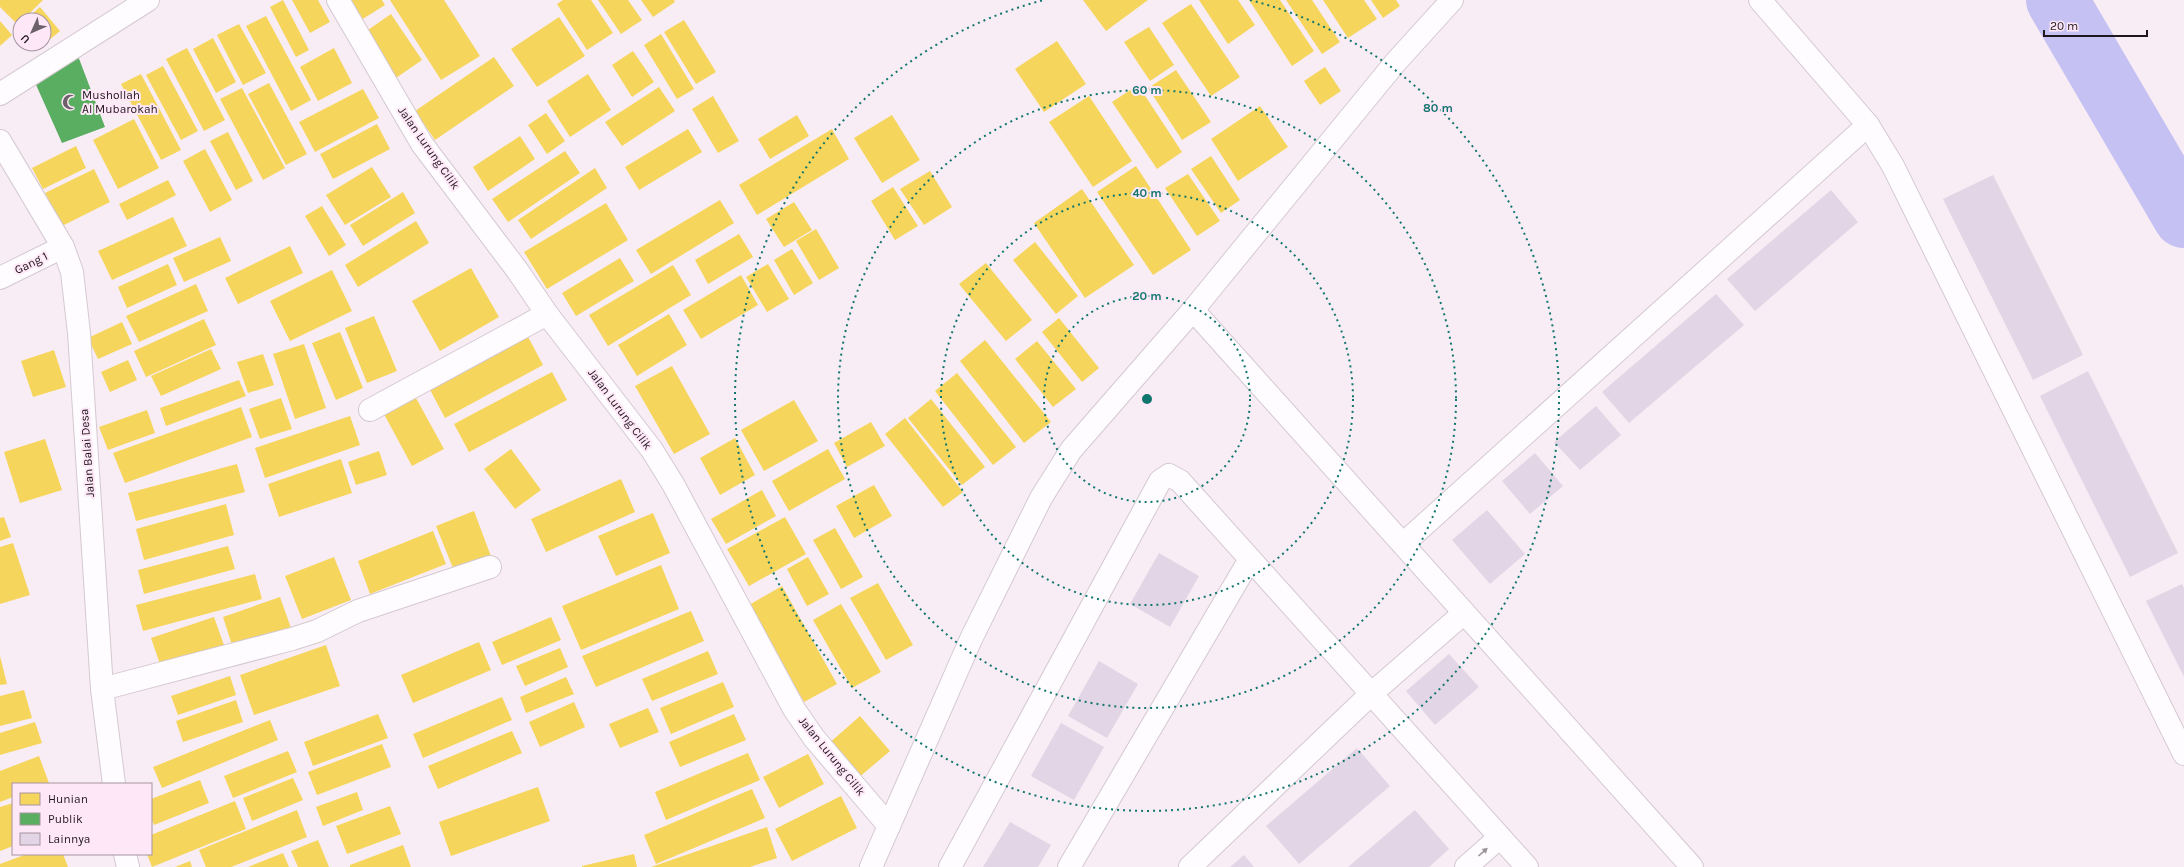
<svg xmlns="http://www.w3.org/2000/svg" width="2184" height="867" viewBox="0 0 2184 867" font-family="Karla,sans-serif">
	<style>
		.homes { fill: #f6d55c }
		.public { fill: #5aae61 }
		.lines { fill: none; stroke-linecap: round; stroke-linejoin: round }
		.river { stroke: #c5c1f2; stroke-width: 62 }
		.building { fill: #e2d5e5 }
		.street-casing { stroke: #d4c9d1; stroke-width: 24 }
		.secondary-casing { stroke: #d4c9d1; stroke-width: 24 }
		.street { stroke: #fefcfe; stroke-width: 22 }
		.secondary { stroke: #fefcfe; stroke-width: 22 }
		.oneway { fill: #9a9499 }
		.ring { fill: none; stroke: #0f766e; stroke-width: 2; stroke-dasharray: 2 4 }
		.labels { text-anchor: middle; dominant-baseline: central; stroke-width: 4; stroke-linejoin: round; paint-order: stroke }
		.poi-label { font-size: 12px; fill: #20161d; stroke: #fee8f7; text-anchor: start }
		.street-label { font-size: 12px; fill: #20161d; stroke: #fee8f7 }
		.centre { fill: #0f766e; stroke: #fee8f7; stroke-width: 2 }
		.ring-label { font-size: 12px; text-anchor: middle; font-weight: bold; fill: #0f766e; stroke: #fee8f7; stroke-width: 4; stroke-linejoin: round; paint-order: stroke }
	</style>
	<rect width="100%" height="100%" fill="#f9edf5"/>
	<!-- homes -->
	<g class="homes">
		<path d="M0,0H43L23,20H20L18,25L0,7Z"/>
		<path d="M283,0L309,50L296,57L270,7Z"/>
		<path d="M292,0H318L330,22L310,33Z"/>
		<path d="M344,0H382L385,5L358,22Z"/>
		<path d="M390,0H444L480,56L441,80Z"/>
		<path d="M563,0H591L613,33L587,50L557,4Z"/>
		<path d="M598,0H628L642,20L621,34Z"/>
		<path d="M641,0H674L675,2L653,17Z"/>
		<path d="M1083,0H1148L1106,31Z"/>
		<path d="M1199,0H1238L1255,25L1228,44Z"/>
		<path d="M1249,0H1280L1314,51L1292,66Z"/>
		<path d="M1286,0H1312L1340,42L1322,54Z"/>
		<path d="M1323,0H1364L1377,19L1348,38Z"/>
		<path d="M1371,0H1396L1400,6L1383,18Z"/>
		<path d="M1191,4L1240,77L1211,96L1162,23Z"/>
		<path d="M40,7L60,31L36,51L30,44H44V20H25Z"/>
		<path d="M391,14L422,60L396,78L365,32Z"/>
		<path d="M266,16L311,100L291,111L246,26Z"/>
		<path d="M559,17L585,56L537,87L511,49Z"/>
		<path d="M684,20L716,72L696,84L664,32Z"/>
		<path d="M0,21L12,35L0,46Z"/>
		<path d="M239,24L266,73L243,85L217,35Z"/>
		<path d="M1149,27L1174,65L1150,81L1124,42Z"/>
		<path d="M661,34L694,89L677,99L644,45Z"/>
		<path d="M213,38L236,82L216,93L193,49Z"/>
		<path d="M1057,41L1086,84L1044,112L1015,69Z"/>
		<path d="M187,48L225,120L204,131L166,59Z"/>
		<path d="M334,48L352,83L318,101L300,67Z"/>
		<path d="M633,51L654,82L632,97L612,65Z"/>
		<path d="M494,57L514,86L435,140L415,111Z"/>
		<path d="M163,66L198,131L181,140L146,75Z"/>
		<path d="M1325,67L1341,91L1320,105L1304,81Z"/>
		<path d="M1176,70L1211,122L1182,140L1148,88Z"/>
		<path d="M141,74L181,150L161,160L121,84Z"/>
		<path d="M588,74L611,110L570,137L547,101Z"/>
		<path d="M269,83L307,154L286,165L248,94Z"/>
		<path d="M1138,85L1182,152L1157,169L1112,102Z"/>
		<path d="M659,87L675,111L622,146L605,122Z"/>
		<path d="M242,88L285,168L263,180L220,99Z"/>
		<path d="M363,89L379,118L315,152L299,122Z"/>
		<path d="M713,96L739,141L718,153L692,109Z"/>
		<path d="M1089,96L1132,161L1093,187L1049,122Z"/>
		<path d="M1260,106L1288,147L1238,181L1211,139Z"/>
		<path d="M546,113L565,141L547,154L528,125Z"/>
		<path d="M797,115L809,136L770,159L758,139Z"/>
		<path d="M892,115L920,160L882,183L854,138Z"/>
		<path d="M134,119L159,168L118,189L93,140Z"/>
		<path d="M377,124L390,149L333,179L320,154Z"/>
		<path d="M688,129L702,152L639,190L625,167Z"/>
		<path d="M832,129L849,159L757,215L739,185Z"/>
		<path d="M228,132L253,181L236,190L210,141Z"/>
		<path d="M520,136L535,159L488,191L473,167Z"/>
		<path d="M76,146L86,168L43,189L32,168Z"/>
		<path d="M205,149L232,200L210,212L183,161Z"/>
		<path d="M565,151L580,173L508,222L492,199Z"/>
		<path d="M1211,156L1240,200L1221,213L1191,169Z"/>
		<path d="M1136,166L1191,250L1153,275L1097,192Z"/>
		<path d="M372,167L391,197L345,225L326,195Z"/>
		<path d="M595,168L607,188L531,239L518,220Z"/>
		<path d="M94,169L110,202L62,226L45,193Z"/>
		<path d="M930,171L952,207L924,225L900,189Z"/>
		<path d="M1188,174L1220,221L1197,236L1165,188Z"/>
		<path d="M168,180L176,195L127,220L119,204Z"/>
		<path d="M893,187L918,226L895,240L871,201Z"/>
		<path d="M1082,189L1134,265L1085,298L1034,223Z"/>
		<path d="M403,192L415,213L363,246L350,225Z"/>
		<path d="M720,200L734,223L651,274L636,250Z"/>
		<path d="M794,202L812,230L784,247L766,219Z"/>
		<path d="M606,203L628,240L547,289L524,252Z"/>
		<path d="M322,206L346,245L329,256L305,216Z"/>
		<path d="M173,217L187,246L112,280L98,251Z"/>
		<path d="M416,221L429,243L358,287L345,265Z"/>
		<path d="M816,229L839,268L819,280L796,241Z"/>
		<path d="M739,234L753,257L708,284L695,260Z"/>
		<path d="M220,237L231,261L184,282L173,258Z"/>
		<path d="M1035,242L1078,296L1056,314L1013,260Z"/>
		<path d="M290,246L303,273L238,304L225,278Z"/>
		<path d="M792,249L813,283L794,295L774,260Z"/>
		<path d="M620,258L634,281L576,316L562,293Z"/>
		<path d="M986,263L1032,320L1006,341L959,284Z"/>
		<path d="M168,264L177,285L127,308L118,287Z"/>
		<path d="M768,264L789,299L767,312L746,277Z"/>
		<path d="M673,265L691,295L608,346L589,315Z"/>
		<path d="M471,268L499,317L440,351L412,301Z"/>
		<path d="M332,270L352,311L290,341L270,301Z"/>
		<path d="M741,275L758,305L701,339L683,310Z"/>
		<path d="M196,284L208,311L139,342L126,316Z"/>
		<path d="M669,314L687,345L637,376L618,345Z"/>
		<path d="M374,316L397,371L367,383L345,328Z"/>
		<path d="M1059,318L1099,368L1082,382L1042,332Z"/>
		<path d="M204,319L216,345L146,377L134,351Z"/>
		<path d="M122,322L132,344L98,359L88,338Z"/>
		<path d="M340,332L363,388L336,400L312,343Z"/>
		<path d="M526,333L543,365L445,418L428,386Z"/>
		<path d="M985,340L1051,422L1024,443L960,361Z"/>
		<path d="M1037,341L1076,389L1053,407L1015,359Z"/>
		<path d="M304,344L326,408L295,419L273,354Z"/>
		<path d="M211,349L221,369L161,396L151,376Z"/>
		<path d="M54,350L66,387L33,397L21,361Z"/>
		<path d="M263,354L274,385L248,393L237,362Z"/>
		<path d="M128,360L137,380L110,392L101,372Z"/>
		<path d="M672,366L710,434L674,454L635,386Z"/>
		<path d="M552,372L567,400L469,452L454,424Z"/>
		<path d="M957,373L1016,447L993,465L935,391Z"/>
		<path d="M239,380L246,396L166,426L160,408Z"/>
		<path d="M281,398L292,429L260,439L249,409Z"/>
		<path d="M416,398L444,449L412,466L384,414Z"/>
		<path d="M931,399L985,467L962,485L908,418Z"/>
		<path d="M794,400L818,441L764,471L741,430Z"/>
		<path d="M241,407L252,437L125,483L113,453Z"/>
		<path d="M147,410L155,433L108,450L99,427Z"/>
		<path d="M350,416L360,445L265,478L255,448Z"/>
		<path d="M905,418L963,492L943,507L885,434Z"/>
		<path d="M871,422L885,446L847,467L834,443Z"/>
		<path d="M735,438L755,475L720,495L700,458Z"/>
		<path d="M45,439L62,490L20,503L4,452Z"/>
		<path d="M511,449L541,490L515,509L484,469Z"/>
		<path d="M828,449L845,479L789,511L772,481Z"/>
		<path d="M379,451L387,475L356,485L348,462Z"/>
		<path d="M341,459L352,493L279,517L268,484Z"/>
		<path d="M237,464L245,492L136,521L128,493Z"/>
		<path d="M621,479L635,512L546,552L531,519Z"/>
		<path d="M874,485L892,516L854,538L836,506Z"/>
		<path d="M762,490L776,516L726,544L711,519Z"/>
		<path d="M226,504L234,535L144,560L136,529Z"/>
		<path d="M474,511L492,559L455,573L436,526Z"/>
		<path d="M653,513L670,553L616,576L598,536Z"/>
		<path d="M4,517L11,537L0,541V518Z"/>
		<path d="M785,517L806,554L749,586L727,549Z"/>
		<path d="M835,528L863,577L841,589L813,540Z"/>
		<path d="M433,531L446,564L370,594L358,561Z"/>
		<path d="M13,543L30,595L0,604V547Z"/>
		<path d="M228,546L235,569L144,594L138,570Z"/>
		<path d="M334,557L351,600L302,619L285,576Z"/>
		<path d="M808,557L829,594L807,606L787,569Z"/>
		<path d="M661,565L679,609L581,650L562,606Z"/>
		<path d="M255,574L262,599L143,631L136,605Z"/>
		<path d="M878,583L913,645L886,660L850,598Z"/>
		<path d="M782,586L837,684L804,702L749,605Z"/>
		<path d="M280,597L291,628L233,648L223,617Z"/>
		<path d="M841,604L881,672L852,688L813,620Z"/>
		<path d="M691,611L704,641L596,687L582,656Z"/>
		<path d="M214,617L225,648L162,670L151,638Z"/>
		<path d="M551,617L561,640L502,665L492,642Z"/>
		<path d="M479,642L491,670L413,703L401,675Z"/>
		<path d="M326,645L340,686L254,715L240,675Z"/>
		<path d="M560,648L568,667L525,686L516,666Z"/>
		<path d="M708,651L718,674L652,701L642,679Z"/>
		<path d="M0,656L7,684L0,685Z"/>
		<path d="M230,676L236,695L178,715L171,696Z"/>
		<path d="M566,677L574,694L526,713L520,697Z"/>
		<path d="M723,682L734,707L671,734L660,708Z"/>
		<path d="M24,690L32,718L0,726V696Z"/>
		<path d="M502,697L512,720L423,758L413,734Z"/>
		<path d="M236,700L243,722L183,742L176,721Z"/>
		<path d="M574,702L585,727L540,747L529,722Z"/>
		<path d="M648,708L659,732L620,748L609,724Z"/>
		<path d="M378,714L388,738L313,766L304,742Z"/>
		<path d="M734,714L746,740L680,767L669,742Z"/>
		<path d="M860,716L890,751L857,779L827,745Z"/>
		<path d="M270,720L278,740L162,788L153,767Z"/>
		<path d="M35,722L42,743L0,755V733Z"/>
		<path d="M512,731L522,753L438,789L428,766Z"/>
		<path d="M382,744L391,767L317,795L308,772Z"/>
		<path d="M288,751L297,772L233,798L224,776Z"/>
		<path d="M748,753L760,780L666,820L655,792Z"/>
		<path d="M808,754L824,784L779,808L763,777Z"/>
		<path d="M39,756L49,783L13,784V797L0,802V771Z"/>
		<path d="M293,778L303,800L252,821L243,798Z"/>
		<path d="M200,780L209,803L154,825L151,818V799Z"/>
		<path d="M538,787L550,821L451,856L439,822Z"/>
		<path d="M752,789L765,818L656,864L644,835Z"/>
		<path d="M357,792L363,810L323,826L316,807Z"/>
		<path d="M841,796L857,828L792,861L775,829Z"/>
		<path d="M235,801L246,829L152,867L147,854H151V835Z"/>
		<path d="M13,803V846L0,851V807Z"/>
		<path d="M390,806L401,834L347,854L336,826Z"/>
		<path d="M297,810L307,837L231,867H206L199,850Z"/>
		<path d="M767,827L777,858L750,867H651Z"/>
		<path d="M318,840L329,867H298L291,851Z"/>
		<path d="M403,845L411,867H350V865Z"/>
		<path d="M283,853L289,867H248Z"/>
		<path d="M27,854H63L68,867H0V864Z"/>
		<path d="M634,854L637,867H582V866Z"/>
		<path d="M190,861L192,867H175Z"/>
	</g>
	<!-- public -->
	<path class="public" d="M78,56L105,127L62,143L33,78Z"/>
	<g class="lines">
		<!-- river -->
		<path class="river" d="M2057,0L2184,217"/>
	</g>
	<!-- building -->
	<g class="building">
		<path d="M1993,175L2083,355L2033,380L1943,199Z"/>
		<path d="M1831,190L1858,222L1755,311L1727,279Z"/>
		<path d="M1716,294L1744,325L1629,423L1602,392Z"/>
		<path d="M2088,371L2178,553L2130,577L2040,396Z"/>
		<path d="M1596,406L1621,435L1580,470L1554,442Z"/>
		<path d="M1535,453L1563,486L1530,514L1502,481Z"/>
		<path d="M1487,510L1525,554L1490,584L1452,540Z"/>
		<path d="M1159,553L1199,576L1170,627L1130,604Z"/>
		<path d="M2182,584L2184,588V677L2146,601Z"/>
		<path d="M1449,654L1479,687L1435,725L1406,691Z"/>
		<path d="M1099,661L1138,684L1107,738L1068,716Z"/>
		<path d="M1061,723L1104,747L1074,800L1031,776Z"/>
		<path d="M1357,748L1390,786L1299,864L1266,826Z"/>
		<path d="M1415,810L1449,849L1429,867H1348Z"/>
		<path d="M1010,822L1051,845L1038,867H983Z"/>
		<path d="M1244,855L1254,867H1230Z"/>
	</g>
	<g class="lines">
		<!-- street casing -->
		<g class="street-casing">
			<g id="street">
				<path d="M338,0L422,144L517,270L547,314L652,450L673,484L794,709L814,738L889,826"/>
				<path d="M1760,0L1868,125L1893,166L2184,754"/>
				<path d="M0,94L148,0"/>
				<path d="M0,141L63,247L72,272L79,333L102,689L114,784"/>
				<path d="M0,278L63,247"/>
				<path d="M1193,310L1692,867"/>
				<path d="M370,410L547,314"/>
				<path d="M1403,544L1868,125"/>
				<path d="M102,689L292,639L317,631L358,611L490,567"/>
				<path d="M125,854L128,867"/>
				<path d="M950,867L1160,481L1169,475L1180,481L1527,867"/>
				<path d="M1069,867L1250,559"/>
				<path d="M1190,867L1371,694L1464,613"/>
				<path d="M1466,867L1500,837"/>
			</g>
		</g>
		<!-- secondary casing -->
		<g class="secondary-casing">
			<path id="secondary" d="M871,867L971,639L1041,498L1071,450L1193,310L1395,63L1452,0"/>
		</g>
		<!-- street -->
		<use href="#street" class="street"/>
		<!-- secondary -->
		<use href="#secondary" class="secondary"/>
	</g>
	<!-- one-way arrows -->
	<defs><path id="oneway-solid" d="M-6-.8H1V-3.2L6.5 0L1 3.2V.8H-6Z"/></defs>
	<use class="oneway" href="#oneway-solid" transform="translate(1483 852) rotate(-42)"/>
	<!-- distance rings -->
	<g class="ring">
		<circle cx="1147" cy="399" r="103"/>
		<circle cx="1147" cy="399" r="206"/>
		<circle cx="1147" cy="399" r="309"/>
		<path d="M1250 0A412 412 0 1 1 1044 0"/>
	</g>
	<!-- icons -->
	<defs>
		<g id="mosque-bare" transform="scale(1.2)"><path d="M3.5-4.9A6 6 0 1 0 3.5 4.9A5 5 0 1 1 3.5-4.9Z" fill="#6c6169" stroke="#fee8f7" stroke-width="2.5" paint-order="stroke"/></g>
	</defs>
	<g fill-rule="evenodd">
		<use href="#mosque-bare" x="70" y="102"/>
	</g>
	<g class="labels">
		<!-- poi labels -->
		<g class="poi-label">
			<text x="82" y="95">Mushollah<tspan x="82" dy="14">Al Mubarokah</tspan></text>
		</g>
		<!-- street labels -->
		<g class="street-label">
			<text transform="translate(429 148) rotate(55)">Jalan Lurung Cilik</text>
			<text transform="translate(31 263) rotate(-26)">Gang 1</text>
			<text transform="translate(620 409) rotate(53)">Jalan Lurung Cilik</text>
			<text transform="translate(87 453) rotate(-94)">Jalan Balai Desa</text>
			<text transform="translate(832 756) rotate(51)">Jalan Lurung Cilik</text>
		</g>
	</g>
	<circle cx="1147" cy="399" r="6" class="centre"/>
	<g class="ring-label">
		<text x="1147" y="94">60 m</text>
		<text x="1438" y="112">80 m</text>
		<text x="1147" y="197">40 m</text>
		<text x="1147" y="300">20 m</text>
	</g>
	<!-- legend -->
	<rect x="12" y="783" width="140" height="72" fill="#fee8f7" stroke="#a594a0"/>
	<rect x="20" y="793" width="20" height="12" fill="#f6d55c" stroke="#a594a0"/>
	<text x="48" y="803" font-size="12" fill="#20161d">Hunian</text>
	<rect x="20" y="813" width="20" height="12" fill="#5aae61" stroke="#a594a0"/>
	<text x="48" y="823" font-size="12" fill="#20161d">Publik</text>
	<rect x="20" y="833" width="20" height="12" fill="#e2d5e5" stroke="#a594a0"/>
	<text x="48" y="843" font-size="12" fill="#20161d">Lainnya</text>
	<!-- north arrow -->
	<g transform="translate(32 32) rotate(225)"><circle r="19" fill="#fee8f7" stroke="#a594a0"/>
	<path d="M0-3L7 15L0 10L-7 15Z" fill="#6c6169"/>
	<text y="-6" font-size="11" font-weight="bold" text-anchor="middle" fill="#20161d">U</text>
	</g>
	<!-- scale -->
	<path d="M2044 30v6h103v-6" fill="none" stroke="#20161d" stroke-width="2"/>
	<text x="2050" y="30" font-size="12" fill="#20161d" stroke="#fee8f7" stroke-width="3" paint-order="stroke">20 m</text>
</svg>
